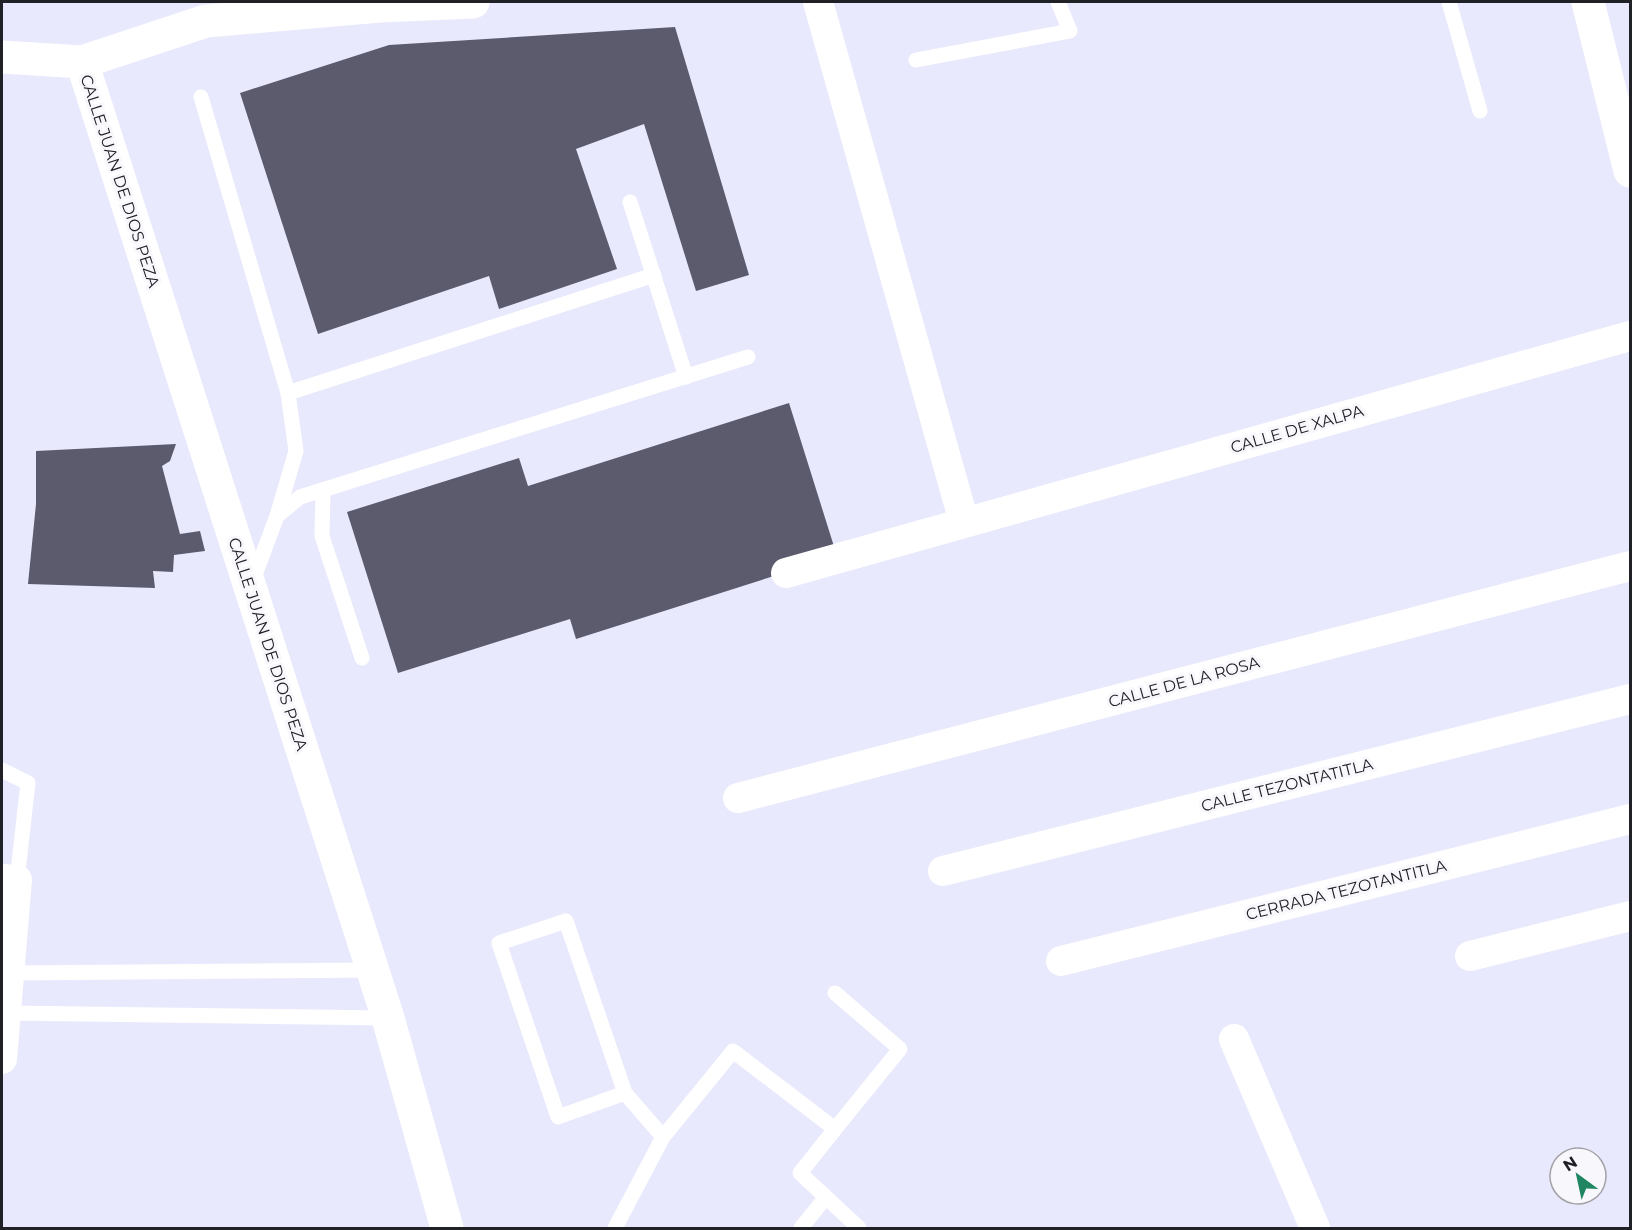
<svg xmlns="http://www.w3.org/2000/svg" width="1632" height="1230" viewBox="0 0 1632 1230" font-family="Montserrat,sans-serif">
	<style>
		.building { fill: #5c5b6d }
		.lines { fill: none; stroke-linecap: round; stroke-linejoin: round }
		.service { stroke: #fff; stroke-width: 15 }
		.minor { stroke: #fff; stroke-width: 30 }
		.tertiary { stroke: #fff; stroke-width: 33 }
		.labels { text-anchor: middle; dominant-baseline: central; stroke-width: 6; stroke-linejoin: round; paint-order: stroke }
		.street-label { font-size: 16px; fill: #202027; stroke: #f8f8fc }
	</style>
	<rect width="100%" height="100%" fill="#e9e9fd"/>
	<!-- building -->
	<g class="building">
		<path d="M675,27L749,275L696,291L644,124L576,149L617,269L499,309L489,276L318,334L240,93L389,45Z"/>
		<path d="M789,403L837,556L576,639L570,619L398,673L347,512L519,458L528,486Z"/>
		<path d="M176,444L170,461L162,466L180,534L200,531L205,551L174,555L173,572L153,571L155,588L28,584L36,504V451Z"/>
	</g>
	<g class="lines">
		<!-- service -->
		<g class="service">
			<path d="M1449,2L1480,111"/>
			<path d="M916,60L1070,31L1058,2"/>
			<path d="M201,97L288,393L296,451L277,516"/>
			<path d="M630,202L686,377"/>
			<path d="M288,393L654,275"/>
			<path d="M323,490L322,536L362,658"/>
			<path d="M253,580L277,516L300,497L748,357"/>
			<path d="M2,770L28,783L17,880"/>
			<path d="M8,973L373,970"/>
			<path d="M5,1013L388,1018"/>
			<path d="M625,1093L558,1117L499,943L566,921L625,1093L663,1137"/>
			<path d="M835,1129L900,1049L835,993"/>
			<path d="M615,1228L663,1137L733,1051L835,1129L800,1173L859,1228"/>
			<path d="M801,1228L826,1197"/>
		</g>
		<!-- minor -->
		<g class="minor">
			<path d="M818,2L964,522"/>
			<path d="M786,573L1630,336"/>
			<path d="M738,798L1630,566"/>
			<path d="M943,871L1630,699"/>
			<path d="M2,879L17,880L2,1059"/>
			<path d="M1470,956L1630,916"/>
			<path d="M1061,961L1630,819"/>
			<path d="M1234,1039L1315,1228"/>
		</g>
		<!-- tertiary -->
		<g class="tertiary">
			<path d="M1588,2L1630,171"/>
			<path d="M2,57L82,62L206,21L380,6L473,2"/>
			<path d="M82,62L388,1018L447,1228"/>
		</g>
	</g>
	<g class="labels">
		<!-- street labels -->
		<g class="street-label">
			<text transform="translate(120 181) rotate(72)">CALLE JUAN DE DIOS PEZA</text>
			<text transform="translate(1297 429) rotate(-16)">CALLE DE XALPA</text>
			<text transform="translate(268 644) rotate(72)">CALLE JUAN DE DIOS PEZA</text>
			<text transform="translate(1184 682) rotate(-15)">CALLE DE LA ROSA</text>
			<text transform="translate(1287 785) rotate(-14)">CALLE TEZONTATITLA</text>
			<text transform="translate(1346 890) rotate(-14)">CERRADA TEZOTANTITLA</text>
		</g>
	</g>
	<!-- border -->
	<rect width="1632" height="1230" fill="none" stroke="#202027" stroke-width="6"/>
	<!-- north arrow -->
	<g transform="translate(1578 1176) rotate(327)"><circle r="28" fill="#f8f8fc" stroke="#a2a2a7" stroke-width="1.5"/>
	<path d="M0-4.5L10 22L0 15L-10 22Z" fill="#208661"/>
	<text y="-9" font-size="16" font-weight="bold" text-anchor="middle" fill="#202027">N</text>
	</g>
</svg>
